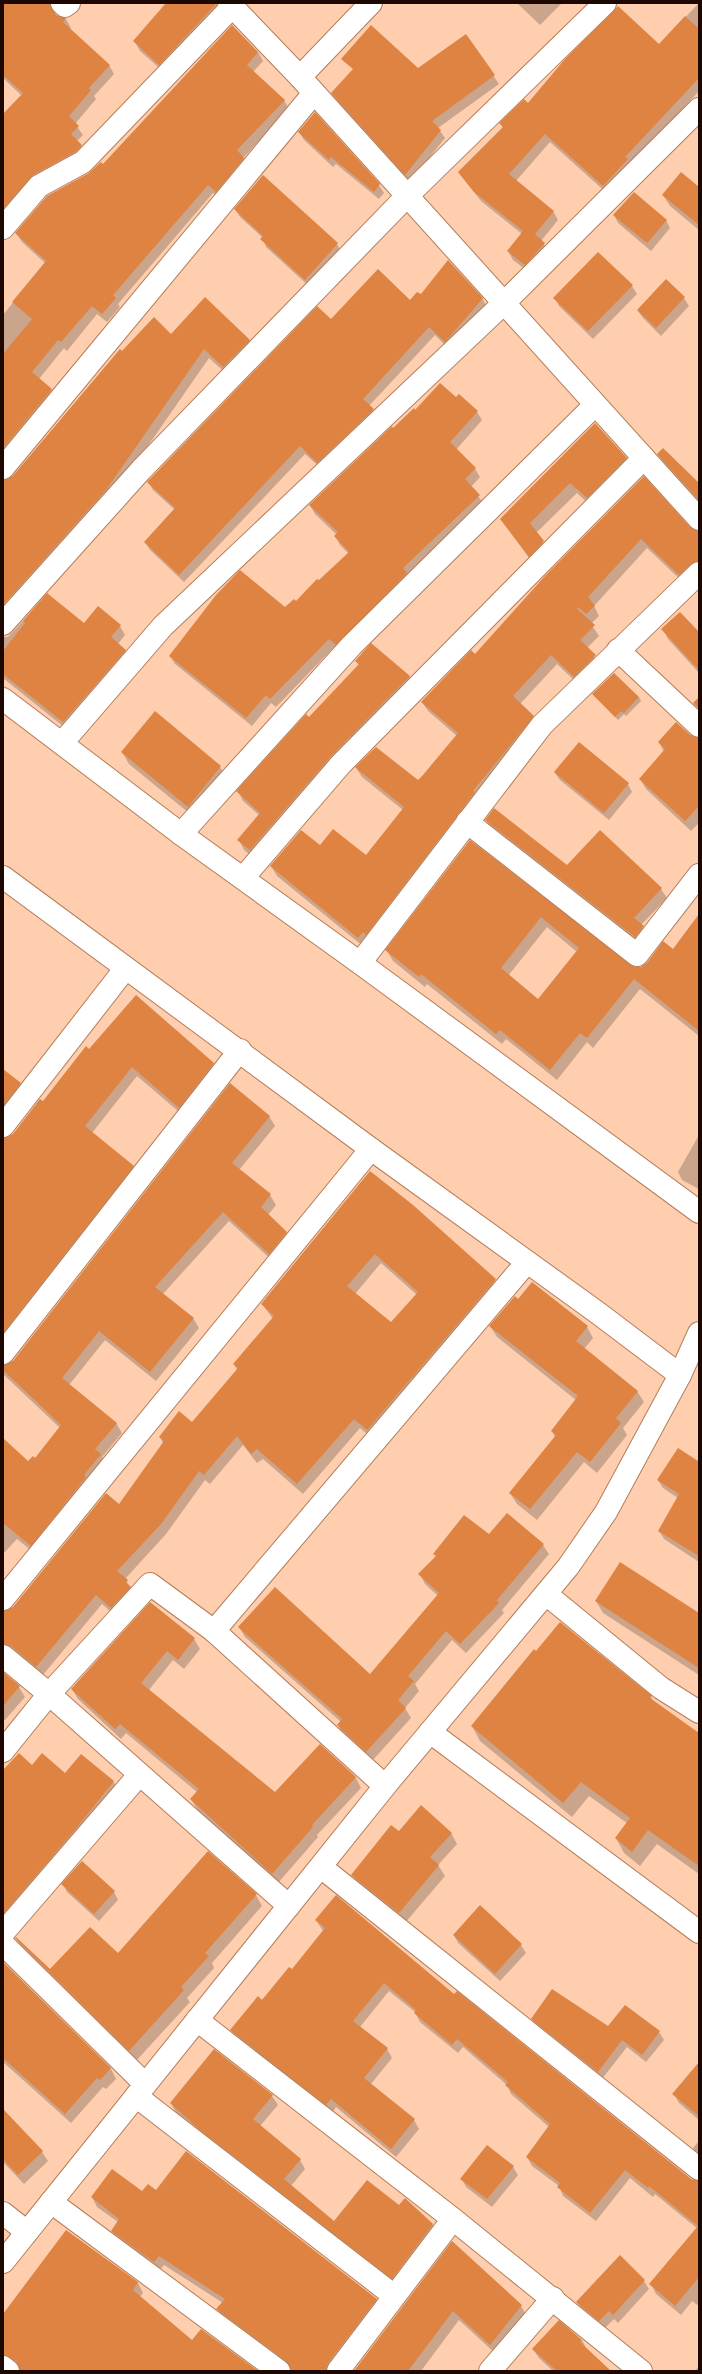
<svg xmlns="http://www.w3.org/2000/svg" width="702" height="2374" viewBox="0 0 702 2374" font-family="Manrope,sans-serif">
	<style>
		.shadow { fill: #0003; fill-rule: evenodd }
		.building { fill: #de8341; fill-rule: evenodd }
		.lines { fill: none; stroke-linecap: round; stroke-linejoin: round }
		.minor-casing { stroke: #b57d58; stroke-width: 24 }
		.tertiary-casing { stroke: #b57d58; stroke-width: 24 }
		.secondary-casing { stroke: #b57d58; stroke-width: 24 }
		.minor { stroke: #fff; stroke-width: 22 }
		.tertiary { stroke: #fff; stroke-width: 22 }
		.secondary { stroke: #fff; stroke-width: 22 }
	</style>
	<rect width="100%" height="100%" fill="#feceaf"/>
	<!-- shadow -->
	<g class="shadow">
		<path d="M3,3H58L54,14L60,19H66L71,28L70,29L109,65L114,74L94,96L96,99L75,124L83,135L77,141L87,154L3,223V117L22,96L3,78Z"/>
		<path d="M167,3H225L165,73L140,51L135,42Z"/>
		<path d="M517,3H562L540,25Z"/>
		<path d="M699,3V91L631,166L609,195L550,142L516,181L553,211L558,220L541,241L550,252L530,273L513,260L508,251L522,234L481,201L459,173L503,128L501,124L528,104L659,45Z"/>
		<path d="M466,35L499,84L438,128L445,138L410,182L337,101L332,93L418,69Z"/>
		<path d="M258,52L263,61L253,72L284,100L289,109L243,158L248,167L221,200L213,193L118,304L120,307L107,322L97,314L67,351L64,348L39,379L51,390L57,399L3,465V315L45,263L22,242L16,233L103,165Z"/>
		<path d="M299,132L379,185L384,193L379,199L336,164L333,167L304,140Z"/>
		<path d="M699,189V230L670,206L663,195Z"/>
		<path d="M235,209L337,244L341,252L310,287L266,247L263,238L240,217Z"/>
		<path d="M614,215L666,220L670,228L651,251L618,223Z"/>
		<path d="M598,253L632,286L637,294L593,339L559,306L555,298Z"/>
		<path d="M666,281L684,298L689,306L661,336L643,318L638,311Z"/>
		<path d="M421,296L482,298L487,307L450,350L435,335L369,406L378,418L323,470L305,454L184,582L150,550L145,542L175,510L153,490L148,482L331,321L410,301Z"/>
		<path d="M171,335L249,340L255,349L229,376L209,358L111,499L3,620V495L10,479L120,351L122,352Z"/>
		<path d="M415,411L477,412L482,420L456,450L475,469L480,477L471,487L484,504L341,653L334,647L276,707L271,703L252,726L175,664L170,656L296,603L349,554L340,545L335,536L337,535L315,514L310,505Z"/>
		<path d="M595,424L626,458L632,469L593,508L577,493L536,533L549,552L535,566L501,519Z"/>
		<path d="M658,454L699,486V503L664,464Z"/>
		<path d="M644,478L689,528L699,532V572L685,584L647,548L594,606L599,616L591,624L599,636L587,648L601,666L580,686L557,664L520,704L533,716L539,726L364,947L277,876L271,866L320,846L366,857L403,810L362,777L356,768L418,782L457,736L428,711L422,702L475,655Z"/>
		<path d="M47,595L84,624L120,626L125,635L118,644L125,650L130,659L69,731L3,678V637H8Z"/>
		<path d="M663,629L699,633V673L668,639Z"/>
		<path d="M371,645L410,677L415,687L256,860L244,850L239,840L259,815L243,801L238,791L359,666L356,661Z"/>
		<path d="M593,694L639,697L641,701L626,716L624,714L618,720Z"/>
		<path d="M676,723L696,739H699V823L691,831L646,789L640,779L664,752L659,742Z"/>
		<path d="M122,752L220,767L227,778L195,818L129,764Z"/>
		<path d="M555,773L628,784L632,792L609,820L560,780Z"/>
		<path d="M486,820L567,866L600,831L661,889L667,898L641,925L648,936L640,946L492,830Z"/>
		<path d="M470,841L636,968L643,967L663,943L674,951L699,916V1036L640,989L593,1048L587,1042L557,1080L506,1039L502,1044L427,984L425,987L393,961L387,951ZM547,927L577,952L538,1000L508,976Z"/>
		<path d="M89,1050L213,1064L219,1074L185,1117L137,1076L92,1133L133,1166L139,1176L3,1349V1163L43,1102Z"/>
		<path d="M3,1070L20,1084L24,1091L3,1111Z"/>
		<path d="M269,1116L275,1126L239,1170L270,1195L276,1205L268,1215L286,1232L292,1242L275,1263L229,1221L163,1294L193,1318L199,1328L156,1381L105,1340L69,1385L116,1423L122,1433L102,1457L106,1465L37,1555L17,1539L3,1554V1439L28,1462L35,1459L60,1428L3,1374V1366L13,1362Z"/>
		<path d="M699,1135V1189L682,1180L678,1172Z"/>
		<path d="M370,1172L495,1280L501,1290L373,1439L360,1428L303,1494L263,1459L257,1463L243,1445L210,1484L205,1480L166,1534L125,1579L133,1591L117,1617L102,1604L42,1676L3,1655V1611L13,1608L119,1506L163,1443L160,1437L193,1424L237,1370L234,1364L273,1319L262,1304ZM381,1263L417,1295L391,1324L355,1294Z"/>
		<path d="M490,1326L587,1327L593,1338L584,1349L637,1391L644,1402L623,1428L627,1435L597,1473L584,1462L537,1520L517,1504L510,1493L555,1437L552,1431L576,1400L497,1337Z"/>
		<path d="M699,1463V1562L664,1539L659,1531L678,1498L663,1488L658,1480Z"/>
		<path d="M489,1536L543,1545L549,1554L502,1610L504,1613L466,1653L452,1640L415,1684L419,1691L405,1708L411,1718L372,1761L343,1735L338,1725L341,1722L245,1637L239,1627L370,1676L438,1596L425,1584L420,1574L436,1557L435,1554Z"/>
		<path d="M596,1601L699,1614V1675L603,1613Z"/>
		<path d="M194,1639L200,1649L184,1669L173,1660L149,1690L275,1794L320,1745L356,1778L361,1788L317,1835L318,1837L278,1883L197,1809L191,1799L197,1792L126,1733L121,1739L78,1699L72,1689Z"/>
		<path d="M3,1672L19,1687L25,1697L5,1720L3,1719Z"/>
		<path d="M651,1697L653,1701L699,1734V1874L657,1844L640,1866L624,1853L616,1838L627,1823L589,1796L572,1817L480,1741L472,1726Z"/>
		<path d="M32,1766L65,1775L113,1781L119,1791L3,1930V1772Z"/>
		<path d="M399,1832L451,1833L457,1844L438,1865L445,1876L405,1923L359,1886L353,1875Z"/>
		<path d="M63,1884L114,1892L118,1900L99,1921L67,1892Z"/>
		<path d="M256,1895L262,1906L212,1963L214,1968L187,1998L190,2002L136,2061L23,1950L16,1938L50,1971L118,1955Z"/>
		<path d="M316,1920L455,1995L691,2180L699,2181V2230L655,2194L653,2197L630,2178L596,2221L563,2196L559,2186L532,2166L527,2157L549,2127L511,2094L507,2085L463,2047L458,2053L420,2022L415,2012L389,1991L360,2027L387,2049L392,2058L371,2084L414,2120L419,2129L396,2157L336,2107L332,2113L237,2039L231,2030L292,1970L323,1931Z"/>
		<path d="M454,1935L521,1945L526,1953L500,1981L458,1943Z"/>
		<path d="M3,1963L111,2069L116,2079L106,2089L103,2087L71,2123L3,2062Z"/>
		<path d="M625,2006L659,2032L664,2040L646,2062L627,2047L602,2079L537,2027L533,2019L608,2028Z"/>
		<path d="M699,2063V2120L679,2103L674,2094Z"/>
		<path d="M272,2096L278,2105L260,2126L300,2160L305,2169L291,2186L334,2223L400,2207L405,2199L433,2225L438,2234L398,2287L208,2140L176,2113L171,2103Z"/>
		<path d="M3,2110L42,2152L48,2161L24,2184L3,2162Z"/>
		<path d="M699,2141V2157L693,2148Z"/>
		<path d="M513,2167L518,2175L492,2207L466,2187L462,2179Z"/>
		<path d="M157,2192L376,2299L382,2309L335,2371H292L223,2319L218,2309L223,2303L164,2265L159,2271L117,2240L112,2231L118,2222L97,2207L92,2197Z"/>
		<path d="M66,2231L138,2283L143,2293L140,2297L192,2341L256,2371H21L11,2364L3,2366V2317Z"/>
		<path d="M452,2243L521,2306L527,2316L496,2354L459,2320L421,2371H355Z"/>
		<path d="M699,2256V2306L692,2301L681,2315L656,2294L651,2284Z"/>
		<path d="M620,2257L644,2281L649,2289L618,2323L614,2319L604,2329L582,2310L577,2302Z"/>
		<path d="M582,2340L587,2350L608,2371H553L539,2358L533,2349Z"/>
		<path d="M699,2366V2371H695Z"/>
	</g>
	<!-- building -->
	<g class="building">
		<path d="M3,3H50L56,15L66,18L63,22L110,65L89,88L91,90L69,116L79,126L71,134L82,145L75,152L33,175L3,209V114L23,93L3,75Z"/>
		<path d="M166,3H217L159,65L133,41Z"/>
		<path d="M618,6L659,44L685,16L699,29V78L625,157L628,159L603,186L545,134L509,174L554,211L535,234L545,243L525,265L507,251L523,231L474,192L458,172L503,127L499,123L524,99L528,103L565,59Z"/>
		<path d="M232,25L258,52L247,65L285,100L237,150L244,158L216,192L208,185L113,295L116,298L102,314L92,306L61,342L58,340L32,372L52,389L3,448V354L32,319L12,302L46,261L15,233L47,196L89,173L101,162L103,164Z"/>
		<path d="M371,25L418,68L466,34L495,75L432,121L441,130L405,175L331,93L353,69L341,59Z"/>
		<path d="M315,112L380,184L374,192L331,157L329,160L298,132Z"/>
		<path d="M681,172L699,187V225L662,195Z"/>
		<path d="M263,175L338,243L305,280L260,239L263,236L234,209Z"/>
		<path d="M634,192L667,220L647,243L613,215Z"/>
		<path d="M598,252L633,285L588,331L553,298Z"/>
		<path d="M448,260L483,298L445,342L429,327L363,399L374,409L317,463L300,446L179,575L144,542L175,508L147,482L317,306L331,319L378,269L410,300L417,292L421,294Z"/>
		<path d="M666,279L685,297L656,328L637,310Z"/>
		<path d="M205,297L250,340L223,367L204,349L106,490L3,605V480L13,476L120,349L122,351L154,317L171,334Z"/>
		<path d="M440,383L456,397L459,394L478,411L450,442L476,468L465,479L480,495L403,568L407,573L336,645L329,639L270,699L266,695L246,718L169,656L216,595L240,570L285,607L294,599L296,601L317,579L319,580L349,552L334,536L338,532L309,505L392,426L393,428L414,408L415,410Z"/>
		<path d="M595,423L627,458L587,498L570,483L530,523L544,541L529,557L500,519Z"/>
		<path d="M663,448L699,483V500L657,454Z"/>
		<path d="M644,476L690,527L699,531V561L691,564L679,575L641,539L588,597L595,606L586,614L578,607L577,609L595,625L580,640L596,655L574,677L551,655L513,696L534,716L473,791L475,792L366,935L363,932L358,938L270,866L301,830L320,845L333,829L366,855L404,807L355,767L376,747L418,780L423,775L458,733L421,702L471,650L475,654L545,576Z"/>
		<path d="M47,593L84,623L98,606L121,625L111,637L126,650L63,722L3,674V651L25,623L23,621Z"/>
		<path d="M680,612L699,632V670L661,629Z"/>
		<path d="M371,643L410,676L332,755L250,850L237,840L260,813L236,791L306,714L309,717L359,664L355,661Z"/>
		<path d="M614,673L639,697L624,713L621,711L615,717L592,694Z"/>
		<path d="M699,697V709L693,703Z"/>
		<path d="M155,711L221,766L188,807L121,752Z"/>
		<path d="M676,722L690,735L699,738V806L685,821L639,779L665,749L658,742Z"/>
		<path d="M579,742L629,783L604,813L554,772Z"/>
		<path d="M494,808L567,865L600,830L662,888L634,918L644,926L635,937L485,820Z"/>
		<path d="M470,840L635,967H641L647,963L663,941L673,949L699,914V1031L634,979L587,1038L580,1033L550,1070L500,1030L496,1034L421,974L419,977L385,950ZM541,917L579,948L538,999L501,968Z"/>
		<path d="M136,995L214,1063L179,1108L132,1067L85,1126L134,1166L3,1333V1138L13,1134L40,1099L43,1101L86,1046L89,1049Z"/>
		<path d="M3,1069L21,1083L3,1106Z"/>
		<path d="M230,1083L270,1116L232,1163L271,1194L261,1207L287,1232L269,1254L223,1212L155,1287L194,1318L150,1372L99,1331L62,1378L117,1423L95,1449L101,1454L84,1475L86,1477L31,1546L3,1523V1438L28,1461L33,1456L35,1458L61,1425L3,1370V1365L13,1361Z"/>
		<path d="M370,1171L413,1205L496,1279L367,1430L354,1419L297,1484L257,1449L251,1454L237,1436L204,1475L199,1471L161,1524L117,1571L128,1580L126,1583L131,1587L111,1608L96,1595L36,1667L11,1646L3,1644V1611L13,1607L106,1493L119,1504L164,1441L159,1437L179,1411L192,1422L238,1368L233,1364L274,1316L261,1304ZM375,1254L418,1292L391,1322L347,1286Z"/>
		<path d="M532,1282L588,1326L576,1341L638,1391L616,1418L621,1423L590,1462L577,1452L530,1509L509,1493L556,1435L551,1431L578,1396L489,1326L515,1296L518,1299Z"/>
		<path d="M678,1448L698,1461L699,1459V1556L658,1531L679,1494L657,1480Z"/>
		<path d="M507,1513L544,1544L497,1600L499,1603L460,1644L446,1631L408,1676L414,1681L398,1700L406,1708L366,1752L337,1725L342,1719L238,1627L275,1587L370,1674L439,1593L418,1574L436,1556L433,1554L464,1515L489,1534Z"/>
		<path d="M620,1562L699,1613V1668L595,1601Z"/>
		<path d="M150,1602L195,1638L178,1660L167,1651L141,1683L275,1792L320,1744L356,1777L312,1825L313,1827L272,1874L190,1799L199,1789L120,1724L115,1729L71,1689Z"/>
		<path d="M560,1622L652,1696L650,1698L699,1733V1866L648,1830L632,1852L615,1838L630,1818L581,1782L563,1803L471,1726L534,1649L536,1651Z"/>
		<path d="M3,1672L20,1686L3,1706Z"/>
		<path d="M19,1753L32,1765L42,1753L65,1773L81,1754L114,1781L74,1831L3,1914V1770Z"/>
		<path d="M421,1805L452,1833L430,1857L439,1865L399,1913L351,1875L391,1825L399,1831Z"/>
		<path d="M208,1851L257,1894L205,1953L209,1956L181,1987L184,1990L129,2051L15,1938L16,1937L50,1969L90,1927L118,1953Z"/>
		<path d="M82,1861L115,1891L94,1914L61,1884Z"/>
		<path d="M336,1895L454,1994L457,1991L691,2179L699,2181V2277L675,2306L649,2284L698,2226L649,2186L648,2188L625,2170L590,2213L557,2187L560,2183L526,2157L550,2124L505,2085L508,2082L457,2039L452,2045L414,2013L416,2010L384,1983L353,2021L388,2048L364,2078L415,2119L391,2149L331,2099L326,2105L230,2030L258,1996L262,2000L289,1967L292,1969L325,1928L315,1920Z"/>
		<path d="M480,1905L522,1944L495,1974L453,1935Z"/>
		<path d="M3,1962L111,2068L100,2080L97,2078L65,2114L3,2058Z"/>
		<path d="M552,1989L608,2026L625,2005L660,2031L642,2055L622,2040L598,2072L531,2019Z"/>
		<path d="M214,2049L273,2095L253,2119L301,2159L284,2179L334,2221L367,2180L399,2205L405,2198L433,2224L392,2279L201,2131L170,2103Z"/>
		<path d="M699,2062V2116L672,2094Z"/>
		<path d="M3,2109L43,2151L18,2175L3,2159Z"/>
		<path d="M487,2145L514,2166L487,2199L460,2179Z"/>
		<path d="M186,2151L377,2299L328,2363L326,2371H291L286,2361L216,2309L225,2299L159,2256L154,2262L111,2231L119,2219L91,2197L112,2169L142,2191L148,2184L156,2190Z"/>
		<path d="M66,2230L138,2282L133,2290L192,2340L201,2329L258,2371H20L16,2361L3,2355V2314Z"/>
		<path d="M452,2241L522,2305L490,2345L453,2311L408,2371H354Z"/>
		<path d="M620,2255L645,2280L613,2315L609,2311L599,2321L576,2302Z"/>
		<path d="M559,2320L582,2340L580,2342L611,2371H557L532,2349Z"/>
	</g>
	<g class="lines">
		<!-- minor casing -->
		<g class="minor-casing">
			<g id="minor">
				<path d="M62,3L65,6L69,3"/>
				<path d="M229,3L300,77L699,519"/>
				<path d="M300,77L371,3"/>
				<path d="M3,228L39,186L83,162L232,7"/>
				<path d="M3,468L314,93"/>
				<path d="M3,624L141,470L407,196L605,3"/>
				<path d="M618,650L699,726"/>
				<path d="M62,743L163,626L504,303L699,109"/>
				<path d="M467,822L637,955L699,875"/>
				<path d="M181,834L352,645L595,405"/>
				<path d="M3,877L371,1149L598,1313L680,1375"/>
				<path d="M243,878L341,764L644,458"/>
				<path d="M360,963L542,725L699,573"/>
				<path d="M3,1126L125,969"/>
				<path d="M3,1353L240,1050"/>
				<path d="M546,1594L661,1688L699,1712"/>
				<path d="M3,1599L371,1149"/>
				<path d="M214,1631L527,1262"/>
				<path d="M3,1656L49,1694L289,1906"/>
				<path d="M430,1732L699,1932"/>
				<path d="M3,1751L49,1694L150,1584L214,1631L385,1786"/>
				<path d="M321,1867L699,2169"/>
				<path d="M3,1933L139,1775"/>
				<path d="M3,1944L145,2084"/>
				<path d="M197,2020L453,2219L641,2371"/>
				<path d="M136,2096L393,2295"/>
				<path d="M51,2202L279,2371"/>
				<path d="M3,2213L27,2232"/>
				<path d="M3,2367L8,2371"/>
				<path d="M338,2371L453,2219"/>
				<path d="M490,2371L553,2298"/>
			</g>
		</g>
		<!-- tertiary casing -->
		<g class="tertiary-casing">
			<path id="tertiary" d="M3,699L181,834L360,963L699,1212"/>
		</g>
		<!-- secondary casing -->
		<g class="secondary-casing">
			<path id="secondary" d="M3,2262L385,1786L568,1567L606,1512L680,1375L699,1333"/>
		</g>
		<!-- minor -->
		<use href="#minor" class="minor"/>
		<!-- tertiary -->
		<use href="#tertiary" class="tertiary"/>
		<!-- secondary -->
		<use href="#secondary" class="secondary"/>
	</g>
	<!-- border -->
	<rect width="702" height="2374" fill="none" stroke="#1c0800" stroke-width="8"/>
</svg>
